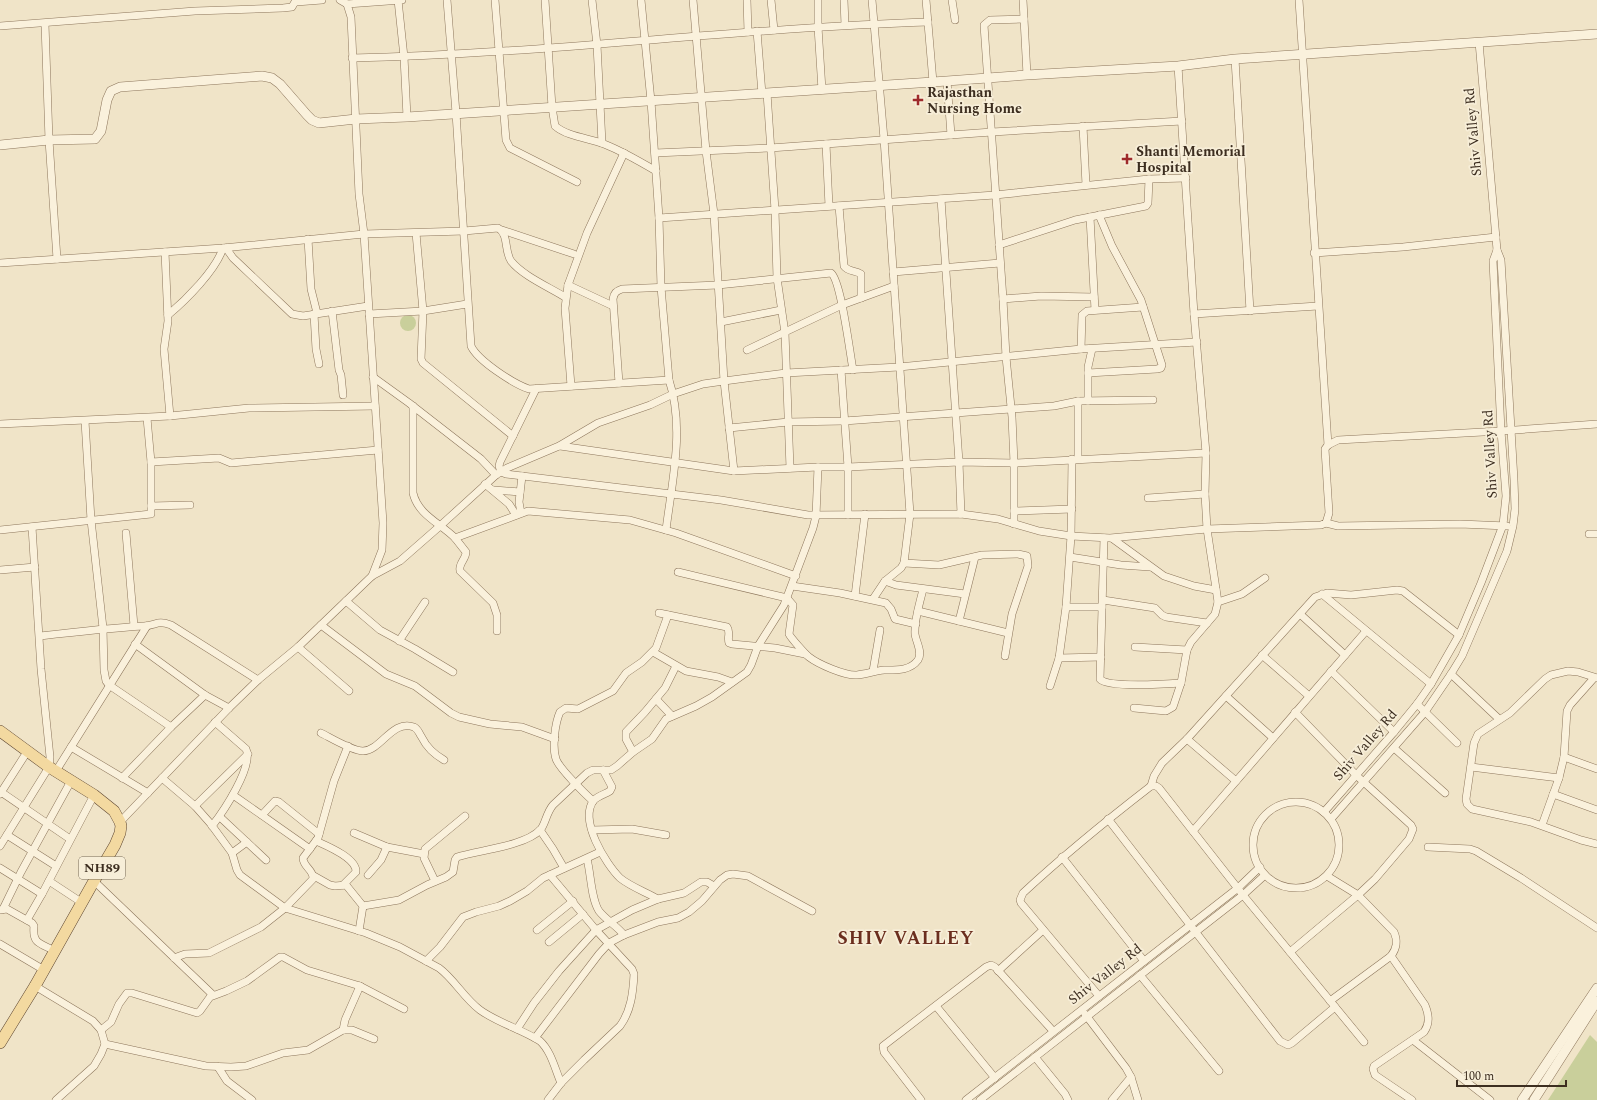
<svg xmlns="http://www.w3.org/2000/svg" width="1597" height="1100" viewBox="0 0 1597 1100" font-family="Spectral,serif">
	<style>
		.green { fill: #c9cf9b }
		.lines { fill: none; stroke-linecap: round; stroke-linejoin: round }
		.minor-casing { stroke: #8d765c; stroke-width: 8 }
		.tertiary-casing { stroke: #8d765c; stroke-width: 10 }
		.primary-casing { stroke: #5b4430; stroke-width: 12 }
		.minor { stroke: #faf1dc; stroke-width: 7 }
		.tertiary { stroke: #faf1dc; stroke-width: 9 }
		.primary { stroke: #f3d9a0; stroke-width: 11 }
		.poi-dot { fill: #9e2a2b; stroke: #f7eed8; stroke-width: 1.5 }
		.labels { text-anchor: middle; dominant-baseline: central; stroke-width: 3.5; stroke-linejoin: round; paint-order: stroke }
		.shield { fill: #f7eed8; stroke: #756857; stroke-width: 1 }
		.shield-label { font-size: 13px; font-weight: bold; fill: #3d2e20 }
		.poi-label { font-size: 14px; font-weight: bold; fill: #3d2e20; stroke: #f7eed8; text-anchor: start }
		.street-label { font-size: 14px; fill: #3d2e20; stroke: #f7eed8 }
		.district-label { font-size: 18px; font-weight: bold; letter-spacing: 1px; fill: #6b2e1e; stroke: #f7eed8 }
	</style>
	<rect width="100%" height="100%" fill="#f0e4c8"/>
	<!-- green -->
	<g class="green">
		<circle cx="408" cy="323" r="8"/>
		<path d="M1590,1035L1597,1042V1100H1548Z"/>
	</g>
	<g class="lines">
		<!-- minor casing -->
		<g class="minor-casing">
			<g id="minor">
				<path d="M340,0L347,4L351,17L359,194L364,234L383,523L382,550L372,576"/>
				<path d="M398,0L404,57L407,117"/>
				<path d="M447,0L456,113L471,346C478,361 514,384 529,389L669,380C685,428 672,481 666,530"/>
				<path d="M495,0L506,140L510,148L577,182"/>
				<path d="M545,0L552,107L555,126C568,137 589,138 604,144C622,151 639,161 656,171"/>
				<path d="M592,0L597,45L602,143"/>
				<path d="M641,0L651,101L659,218L661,287L669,380"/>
				<path d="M693,0L706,151L714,214L724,381L734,471"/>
				<path d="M747,0L748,32"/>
				<path d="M771,0L774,30"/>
				<path d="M818,0V27L822,90"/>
				<path d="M844,0L845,25"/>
				<path d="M872,0L884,139L910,514L904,563L901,568L885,581L873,599"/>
				<path d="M926,0L933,82"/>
				<path d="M952,0L955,20"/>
				<path d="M1023,0L1027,75"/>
				<path d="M1299,0L1328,445"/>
				<path d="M296,2L322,0"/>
				<path d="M347,4L402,0"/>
				<path d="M45,24L49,140L57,259"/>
				<path d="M0,26L195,11L283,8L292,7L296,0"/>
				<path d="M757,31L762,94"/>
				<path d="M352,58C545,54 735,28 928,22"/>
				<path d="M1235,59L1250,311"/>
				<path d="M947,81L951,135"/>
				<path d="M767,93L775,210L777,278L785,333L790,468"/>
				<path d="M1083,126L1086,185"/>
				<path d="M826,144L829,206"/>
				<path d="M655,153L770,148L992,132L1182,121"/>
				<path d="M941,199L959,462L961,514"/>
				<path d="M839,206L844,266C848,272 855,270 861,274V298"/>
				<path d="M1090,217L1095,310"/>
				<path d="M659,218L995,195L1149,179L1186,178"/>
				<path d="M502,230L574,254"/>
				<path d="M416,233L423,311L421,359L423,363L513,436"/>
				<path d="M308,239L311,289L317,313"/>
				<path d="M999,245L1075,220L1146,206L1148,203L1149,179"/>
				<path d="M226,248L233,258L292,314L303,316L368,306"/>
				<path d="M165,252L168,321L164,349L170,416"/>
				<path d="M1314,253L1403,247L1496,237"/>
				<path d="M0,263L223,248L364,234L464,231L498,228C509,234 504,251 511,261C523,276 549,287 565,297"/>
				<path d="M893,272L1000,263"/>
				<path d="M568,285L613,306"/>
				<path d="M1003,299L1041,296L1094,297"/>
				<path d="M332,311L339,370L341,375L343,395"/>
				<path d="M314,314L316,349L319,364"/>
				<path d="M369,314L423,311L467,304"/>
				<path d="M1194,314L1318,306"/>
				<path d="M168,315C186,300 216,270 223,248"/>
				<path d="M721,322L781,310"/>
				<path d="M1081,349L1082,315L1087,311L1143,307"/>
				<path d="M747,350L842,305L894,286"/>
				<path d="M841,370L848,467V515"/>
				<path d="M1088,373L1157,369L1161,368L1162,365L1141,300L1112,246L1099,215"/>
				<path d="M373,377L409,403L481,459L496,475"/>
				<path d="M619,383L613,299C614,293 616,291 622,289L718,285L831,273C841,280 850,354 853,370"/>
				<path d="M571,386L565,308L568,285L587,233L624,153"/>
				<path d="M536,389L500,462L499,466L501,472L506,474L721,500L808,515L961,514L998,519L1039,531L1071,536L1110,538L1207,529L1321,525L1326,523L1329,513L1325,449L1328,445L1338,440L1501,431L1597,424"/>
				<path d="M1088,401V367L1092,349"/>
				<path d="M413,406V493C418,515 440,523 455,538L528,511L630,520L676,533L796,576"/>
				<path d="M85,421L91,520L103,628L104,670L106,681L109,685L171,727"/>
				<path d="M0,424L170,416L249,408L375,406"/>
				<path d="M729,428L788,422L844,421L1054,406L1078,401L1153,400"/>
				<path d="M560,446L734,471L818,467H848L959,462L1014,463L1206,453"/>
				<path d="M1078,459V401"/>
				<path d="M151,462L219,458L231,463L378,450"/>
				<path d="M485,484L509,504L516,515"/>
				<path d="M494,490L520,492"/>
				<path d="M1148,498L1205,494"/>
				<path d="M151,506L190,505"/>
				<path d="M1014,511L1072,509"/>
				<path d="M521,513L519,502L522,476"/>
				<path d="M1326,523L1338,526L1460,524L1507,526"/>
				<path d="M1014,524V463L1012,417L1006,357L1003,299L984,25L990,20L1024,19"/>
				<path d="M0,530L151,514V462L147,418"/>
				<path d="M126,533L134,626"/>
				<path d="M1589,534H1597"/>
				<path d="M455,538L466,552C466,559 458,564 460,571L493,603L497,615V631"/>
				<path d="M1104,538L1100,679C1107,688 1167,684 1181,683"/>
				<path d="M1113,539L1164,576L1194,586L1216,590"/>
				<path d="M1070,557L1121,565L1150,567"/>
				<path d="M904,563L939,565L982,555L1018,554L1027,556L1028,566L1012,614L1005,656"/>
				<path d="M0,570L35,567"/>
				<path d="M678,572L787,598L793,605L789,634C791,638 805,654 809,657C818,664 845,676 857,675C866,674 875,671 884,670C896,670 910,671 918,660C923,652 916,642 915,634C914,619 920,603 923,589"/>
				<path d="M885,581L896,585L965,594"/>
				<path d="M792,586L840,593L886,603L891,609L895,619L916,624"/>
				<path d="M1322,594L1431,684"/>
				<path d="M855,596L865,514"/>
				<path d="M1103,600L1155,608L1162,615L1166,617L1207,623"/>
				<path d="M346,601L380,630L415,649L453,672"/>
				<path d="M1218,602L1242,594L1265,578"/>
				<path d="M1066,607H1102"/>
				<path d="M918,611L1008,633"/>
				<path d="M659,613L727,627C731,632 727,637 729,643L732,644L775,648L805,654"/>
				<path d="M1300,614L1345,655"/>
				<path d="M959,621L975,557"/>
				<path d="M321,625L386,674L415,686L451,713L459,717L490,724L522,727L555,739"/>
				<path d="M40,636C74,632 109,628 144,626C157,625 157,620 171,625L258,680"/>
				<path d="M399,641L425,602"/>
				<path d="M135,644L205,695L229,708"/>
				<path d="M298,647L349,691"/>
				<path d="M1135,647L1187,650"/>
				<path d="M653,652L686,671L718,677L732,682"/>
				<path d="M1262,655L1309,696"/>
				<path d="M1059,658L1101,657"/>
				<path d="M873,671L880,630"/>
				<path d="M1331,671L1394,732"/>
				<path d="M1451,674L1499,719"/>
				<path d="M1597,678L1578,672L1568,671L1551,675L1545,679L1510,713L1478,734L1474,743L1466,799L1467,804L1472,809L1531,822L1581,840L1597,844"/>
				<path d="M1050,686L1059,658L1066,607L1071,536L1072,459"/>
				<path d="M1226,696L1273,738"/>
				<path d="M656,699L672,716"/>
				<path d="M1417,704L1457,743"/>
				<path d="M1134,708L1166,711L1173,707L1181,683L1187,650L1191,642L1215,614L1218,602L1207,529L1205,494L1206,453L1194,314L1178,66"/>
				<path d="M321,733C331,738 352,751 363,751C382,750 392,719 414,727C418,729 419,733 421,736C427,748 434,754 444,760"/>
				<path d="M1187,739L1236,781"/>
				<path d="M71,747L148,793"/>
				<path d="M1394,748L1445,793"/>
				<path d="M633,752L626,739V732L645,712L665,688L676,666"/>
				<path d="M1564,757L1597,769"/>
				<path d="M1471,767L1559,778"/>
				<path d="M603,770L612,787L610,791C605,794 598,796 594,800C578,820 606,864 620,878C631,887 646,892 658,899"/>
				<path d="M56,771L147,626"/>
				<path d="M122,778L171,727L205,695"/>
				<path d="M162,778L195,806L210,823L232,853L237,870L240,875L285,908L366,933L400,947L439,968C454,979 464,998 480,1010C498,1023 521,1029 540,1041C551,1051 555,1069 561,1083"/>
				<path d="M1151,786L1154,776L1162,763L1187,739L1315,597L1327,593L1351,595L1397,590L1403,591L1459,635"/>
				<path d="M1,792L70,839"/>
				<path d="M0,794L27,752"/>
				<path d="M1553,794L1597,810"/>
				<path d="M233,795L310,849"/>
				<path d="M593,801C585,794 559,768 556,759C552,747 555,723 560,712L566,708L578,709L613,691L626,673L642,662L656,648L668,615"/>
				<circle cx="1296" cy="845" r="43"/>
				<path d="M195,806L248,754"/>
				<path d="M1324,812L1394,732L1417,704L1431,684L1459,635L1481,583L1503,525L1506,496L1501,431L1493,261L1497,250L1479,42"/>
				<path d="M262,815L275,801L279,802L319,834"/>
				<path d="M220,817L266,860"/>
				<path d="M1108,819L1280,1041L1288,1045L1292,1043L1335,1007"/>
				<path d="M1331,819L1425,712L1451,674L1462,656L1507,551L1513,526L1515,509L1514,480L1501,260L1497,250"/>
				<path d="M120,822L229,708L258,680L298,647L372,576L400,561L440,526L496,475L507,468L559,446L598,423L650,405L673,394L703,384L724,381L786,373L899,367L1081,349L1197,342"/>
				<path d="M1542,825L1559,778L1564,757L1567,711L1570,705L1594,678"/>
				<path d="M212,826C223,812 254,766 246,749L215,722"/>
				<path d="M540,830L553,849L564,868"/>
				<path d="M592,830L632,829L666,835"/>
				<path d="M1193,831L1366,631"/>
				<path d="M354,833L387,847L424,854"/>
				<path d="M7,835L56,866"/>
				<path d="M316,841C327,846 357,858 356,872L343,885"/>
				<path d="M0,846L49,767L50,757L41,669L32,527"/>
				<path d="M1428,847L1470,849L1476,851L1521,878L1597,928"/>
				<path d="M232,853L247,842"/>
				<path d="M1062,857L1144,961"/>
				<path d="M587,859C591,874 591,899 599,911C606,920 617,926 624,935"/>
				<path d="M0,868L42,894"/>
				<path d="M368,875L381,860L387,847"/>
				<path d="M314,876L330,885L335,886L346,885L363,906L359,931"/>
				<path d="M1327,876L1358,895L1394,932C1398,941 1397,948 1391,956L1330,1001"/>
				<path d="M49,881L81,902"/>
				<path d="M94,881L213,995"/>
				<path d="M435,881L424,858L425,849L465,816"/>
				<path d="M363,906L399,900L427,885L446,877L453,872L455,860L457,857C479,850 525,846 540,830C545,826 546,813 553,805L587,773L593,770H611L617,766L633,752L652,739L666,719L696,706L712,697L747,672L751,665L758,646L784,605L813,528L816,516L818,467"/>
				<path d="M3,909L21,872L71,781"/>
				<path d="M0,910L7,909L32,923L34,926C32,944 40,943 55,951"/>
				<path d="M27,920L42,894L94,795"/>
				<path d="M537,930L573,901"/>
				<path d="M549,942L583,914"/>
				<path d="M0,944L44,970"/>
				<path d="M1290,952L1358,895L1375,879L1409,839L1413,829L1411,825L1357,776L1295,712"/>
				<path d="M1391,956L1425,1005C1429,1015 1430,1023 1424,1032L1374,1066L1373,1069L1375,1075L1412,1100"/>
				<path d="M174,958L185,954L209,953L261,927L285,908L313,879C314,870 303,867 303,858L318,838L334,781L348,746"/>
				<path d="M426,961L440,947L463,917L476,912L499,906L510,901L527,891L543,878L600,852"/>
				<path d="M998,971L1043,930"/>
				<path d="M1140,975L1219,1071"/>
				<path d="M35,986L93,1021L101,1030L105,1044L101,1054L94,1066L56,1100"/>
				<path d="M1099,996L1021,903L1020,900L1023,893C1064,855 1107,820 1151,786H1156L1159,788L1243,895L1364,1042"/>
				<path d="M936,1006L995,1078"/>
				<path d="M1085,1014L1126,1068L1131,1077L1138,1100"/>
				<path d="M517,1029L534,1003L559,971L596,930L632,910L658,899L684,893L701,882H707L714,886"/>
				<path d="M101,1030L111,1022L119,1004L127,993H132L197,1013L200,1011L210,997L226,991L247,981L280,957H283L307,970L360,986L404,1009"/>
				<path d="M343,1030L345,1020L360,986"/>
				<path d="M535,1038L599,954L609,943L624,935L658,922L678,918L689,912L702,901L720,880L727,875L733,874L748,876L812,911"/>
				<path d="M1413,1040L1490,1100"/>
				<path d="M105,1044L206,1066L231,1067L246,1066L283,1053L308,1050L343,1030H352L374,1039"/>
				<path d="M1035,1057L1065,1094L1068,1100"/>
				<path d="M218,1067L227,1081L252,1100"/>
				<path d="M548,1100L561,1083L584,1060L620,1026C631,1011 633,993 634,974L632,969L596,930L550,875"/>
				<path d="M921,1100L884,1052L883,1046L986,967L991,965L995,967L1053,1031"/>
				<path d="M966,1100L1238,888L1260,867"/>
				<path d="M980,1100L1243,895L1265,875"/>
				<path d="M1112,1100L1131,1077"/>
			</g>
		</g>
		<!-- tertiary casing -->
		<g class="tertiary-casing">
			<g id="tertiary">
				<path d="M0,145L49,140L95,139L101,131L107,100L111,91L120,87L262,76L272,78L280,84L307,115L312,120L319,123L356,119L407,117L933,82L1027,75L1178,66L1235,59L1597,34"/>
				<path d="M1522,1100L1597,988"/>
				<path d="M1534,1100L1597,1001"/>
			</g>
		</g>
		<!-- primary casing -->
		<g class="primary-casing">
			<path id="primary" d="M0,731L49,767L94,795L114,811L120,822L121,826L120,833L115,845L94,881L35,986L0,1043"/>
		</g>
		<!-- minor -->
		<use href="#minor" class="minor"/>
		<!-- tertiary -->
		<use href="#tertiary" class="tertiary"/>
		<!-- primary -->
		<use href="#primary" class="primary"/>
	</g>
	<!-- markers -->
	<g class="poi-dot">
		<path d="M916 94h4v4h4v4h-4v4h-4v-4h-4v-4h4z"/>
		<path d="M1125 153h4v4h4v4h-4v4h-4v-4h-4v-4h4z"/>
	</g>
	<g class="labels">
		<!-- shield labels -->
		<rect class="shield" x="79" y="857" width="46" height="22" rx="3"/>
		<g class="shield-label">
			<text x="102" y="868">NH89</text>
		</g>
		<!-- poi labels -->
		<g class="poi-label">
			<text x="927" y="92">Rajasthan<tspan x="927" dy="16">Nursing Home</tspan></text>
			<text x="1136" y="151">Shanti Memorial<tspan x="1136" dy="16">Hospital</tspan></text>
		</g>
		<!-- street labels -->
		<g class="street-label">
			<text transform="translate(1473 132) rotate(-95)">Shiv Valley Rd</text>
			<text transform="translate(1490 454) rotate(-93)">Shiv Valley Rd</text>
			<text transform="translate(1365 745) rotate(-49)">Shiv Valley Rd</text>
			<text transform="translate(1105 974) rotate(-38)">Shiv Valley Rd</text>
		</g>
		<!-- district labels -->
		<g class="district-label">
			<text x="906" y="938">SHIV VALLEY</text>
		</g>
	</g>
	<!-- scale -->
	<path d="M1457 1080v6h109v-6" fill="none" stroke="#3d2e20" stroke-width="2"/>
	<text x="1463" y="1080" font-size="12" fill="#3d2e20" stroke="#f7eed8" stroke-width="3" paint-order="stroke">100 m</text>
</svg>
